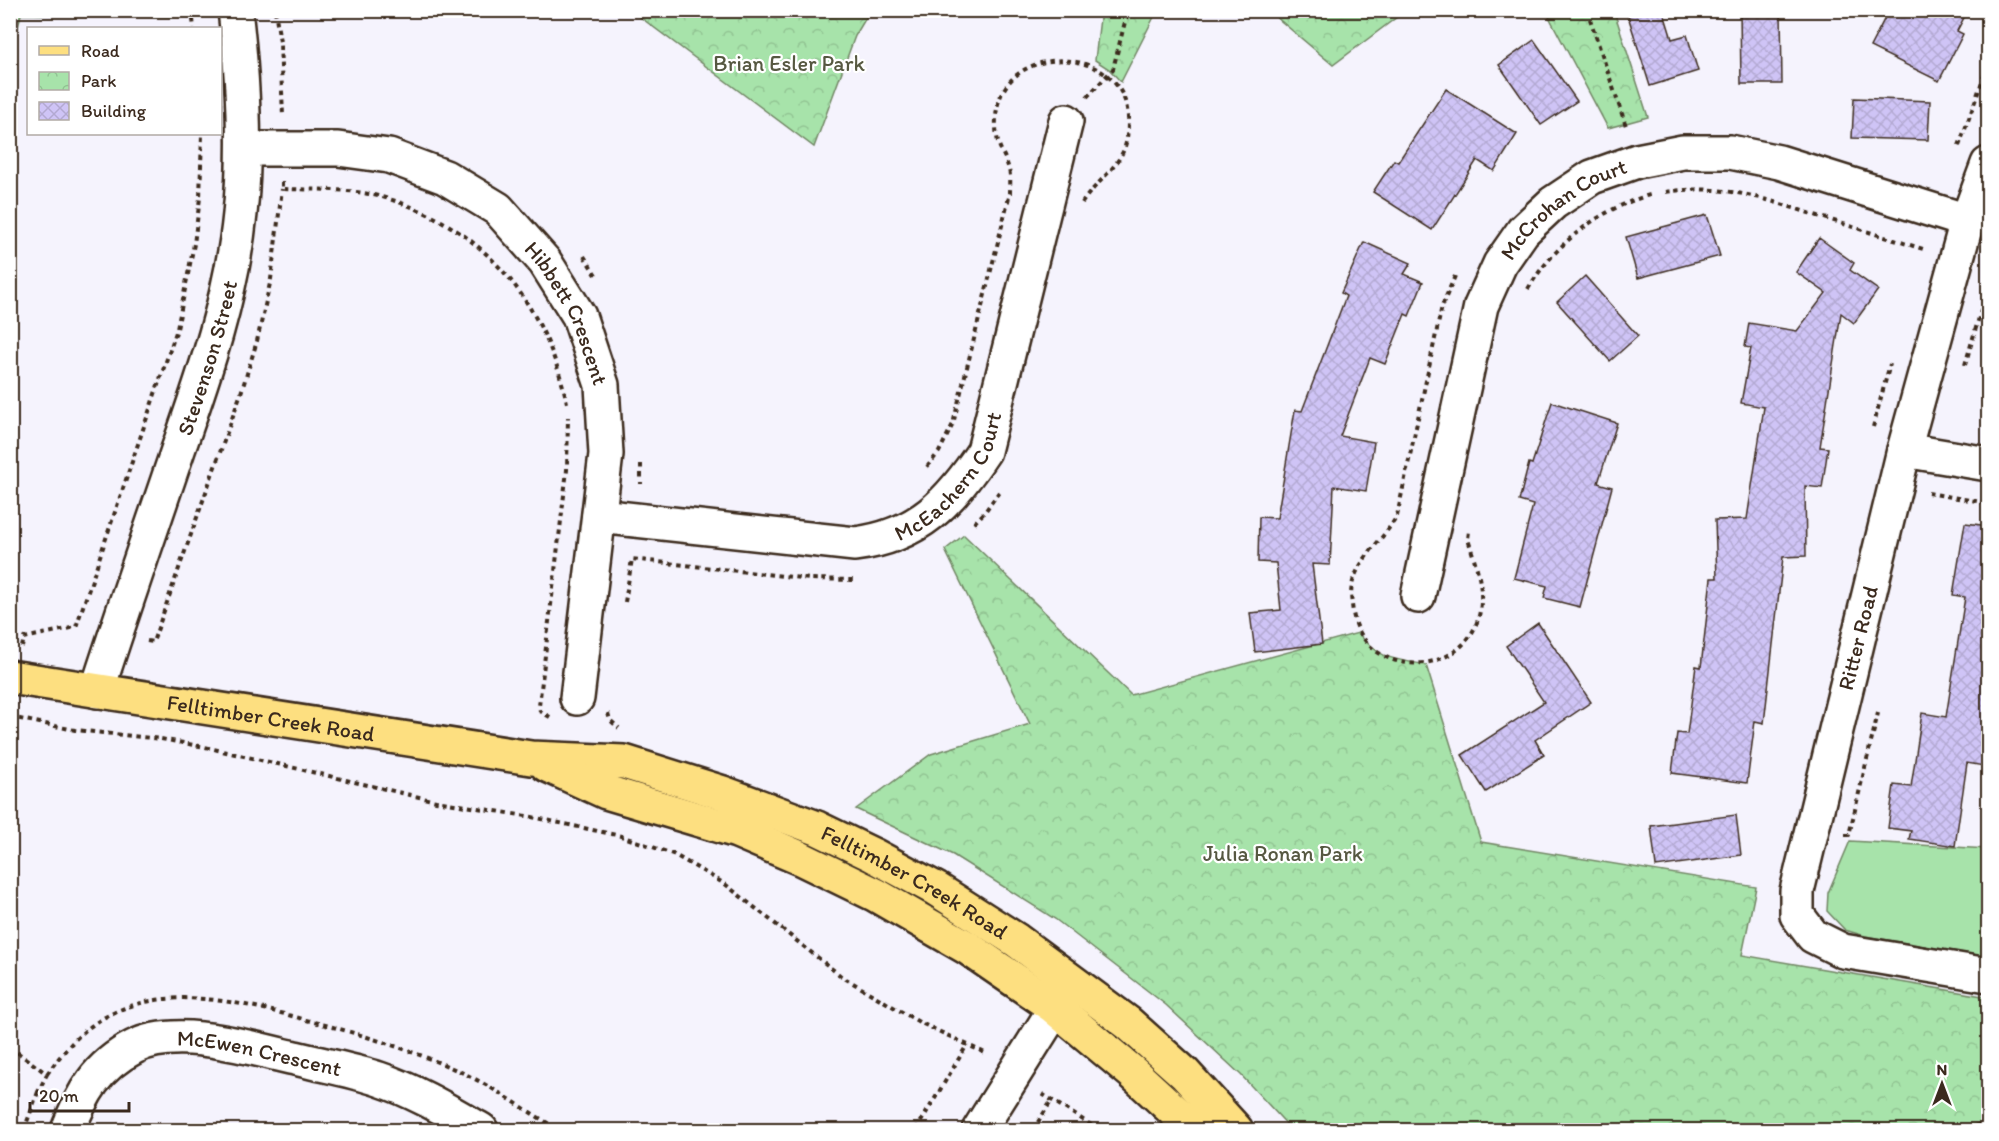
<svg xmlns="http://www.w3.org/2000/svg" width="1999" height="1141" viewBox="0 0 1999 1141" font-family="Itim,sans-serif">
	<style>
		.green { fill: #a7e3aa; stroke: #718664; stroke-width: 1.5 }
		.park { fill: url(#park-crowns); stroke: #718664; stroke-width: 1.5 }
		.building { fill: url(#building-cross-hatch); stroke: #3b2a1e; stroke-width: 1.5 }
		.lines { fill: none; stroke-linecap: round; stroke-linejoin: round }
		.minor-casing { stroke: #3b2a1e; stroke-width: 38 }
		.major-casing { stroke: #3b2a1e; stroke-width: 38 }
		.path { stroke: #3b2a1e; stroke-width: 4; stroke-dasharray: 4.5 4.5; stroke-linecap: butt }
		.minor { stroke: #fff; stroke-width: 33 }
		.major { stroke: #fddf80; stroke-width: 33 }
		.labels { text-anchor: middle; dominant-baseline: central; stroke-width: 4.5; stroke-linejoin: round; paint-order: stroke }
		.park-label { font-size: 22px; fill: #565841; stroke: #fff }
		.street-label { font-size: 22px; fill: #3b2a1e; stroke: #fff }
	</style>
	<defs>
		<pattern id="park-crowns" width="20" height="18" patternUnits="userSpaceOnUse" patternTransform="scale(1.5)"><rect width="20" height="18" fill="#a7e3aa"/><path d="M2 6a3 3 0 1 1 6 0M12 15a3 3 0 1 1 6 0" fill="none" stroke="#91c392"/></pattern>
		<pattern id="building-cross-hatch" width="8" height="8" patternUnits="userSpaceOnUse" patternTransform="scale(1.5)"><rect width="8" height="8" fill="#cfc4f6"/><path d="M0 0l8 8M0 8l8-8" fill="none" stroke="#b3a9d2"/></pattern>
	</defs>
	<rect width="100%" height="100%" fill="#f5f3fd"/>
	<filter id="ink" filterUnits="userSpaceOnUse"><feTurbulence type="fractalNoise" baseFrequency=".0167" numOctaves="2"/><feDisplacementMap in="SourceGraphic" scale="12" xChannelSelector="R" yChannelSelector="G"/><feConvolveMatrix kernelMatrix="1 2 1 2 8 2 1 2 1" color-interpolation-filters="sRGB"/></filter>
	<g filter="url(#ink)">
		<!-- green -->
		<path class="green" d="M1850,841L1988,849V957L1865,936L1845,930L1827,911L1828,893Z"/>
		<!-- park -->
		<g class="park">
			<path d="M182,10L184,17L21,14L11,57V11Z"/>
			<path d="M1101,10L1157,11L1121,82L1109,69L1095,60Z"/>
			<path d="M632,11H870L855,36L814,147Z"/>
			<path d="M1269,11H1405L1333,65Z"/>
			<path d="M1546,11H1614L1648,117L1608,128Z"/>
			<path d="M964,535L1131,695L1358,633C1382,661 1392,658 1426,665L1481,842L1756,887L1742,955L1988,997V1130H1292L1241,1075L1166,1005L1055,919L953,855L856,809L931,754L1030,724L945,550Z"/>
		</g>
		<!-- building -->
		<g class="building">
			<path d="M1648,10H1663L1672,39L1687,35L1698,71L1650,86L1628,16Z"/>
			<path d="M1740,10H1781L1782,84H1741Z"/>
			<path d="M1889,10H1968L1957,31L1963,34L1939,81L1870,47Z"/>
			<path d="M1534,40L1577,101L1541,125L1499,65Z"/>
			<path d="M1446,89L1517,134L1494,171L1477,160L1432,230L1373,192L1394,160L1398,162Z"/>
			<path d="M1854,98L1930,101L1928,140L1852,138Z"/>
			<path d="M1707,215L1720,256L1638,278L1626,237Z"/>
			<path d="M1819,238L1854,263L1850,270L1878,290L1854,323L1841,313L1820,447L1828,448L1822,488L1805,486L1806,556L1783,557L1764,723L1755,721L1747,783L1672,773L1677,733L1687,734L1696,666L1701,667L1711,578H1717L1715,520L1747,519L1764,407L1741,403L1751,348L1745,347L1749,323L1797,331L1826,293L1796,272Z"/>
			<path d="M1364,242L1411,263L1404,274L1423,282L1409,316L1405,314L1385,364L1370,358L1340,436L1374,442L1366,491L1334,486L1330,565L1312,564L1322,644L1255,652L1250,613L1281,610L1276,563L1258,562L1259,517L1277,518L1295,410L1302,411L1346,296L1341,293Z"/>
			<path d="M1585,276L1638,336L1610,361L1557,302Z"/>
			<path d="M1552,402L1617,423L1598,483L1612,487L1580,607L1544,598L1547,586L1514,578L1533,505L1519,501L1529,463L1532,464Z"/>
			<path d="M1965,523L1989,526V738L1984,766L1967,763L1955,846L1909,839L1911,831L1888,828L1894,785L1911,787L1922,713L1946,717L1965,597L1953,595Z"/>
			<path d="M1538,623L1591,702L1535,740L1544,755L1486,792L1462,755L1544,702L1506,646Z"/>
			<path d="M1736,815L1741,855L1656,867L1651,826Z"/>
		</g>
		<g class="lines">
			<!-- minor casing -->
			<g class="minor-casing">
				<g id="minor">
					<path id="s1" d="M244,149H338L389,156L445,177L498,209L545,262L579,316L602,385L606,454L577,698"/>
					<path d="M1988,164L1967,221L1904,450L1797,891V915L1813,936L1843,951L1988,975"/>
					<path d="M1904,450L1988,464"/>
					<path id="s2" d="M599,516L855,544C919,536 950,502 984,451L1066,121"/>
					<path id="s3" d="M1418,596L1481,306L1500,264L1523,231L1553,203L1592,177L1637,161L1683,152H1730L1779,162L1967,221"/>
					<path id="s4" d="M97,691C123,610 151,530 178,450C205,373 232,295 240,214C247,146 243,78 235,10"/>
					<path id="s5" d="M68,1130C82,1093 97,1066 134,1047C178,1025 249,1048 295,1058C323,1065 352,1070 379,1079C415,1091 448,1111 481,1130"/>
					<path d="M979,1130L1070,985"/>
				</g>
			</g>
			<!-- major casing -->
			<g class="major-casing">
				<g id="major">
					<path id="s6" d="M10,677L531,758L624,762L723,793L817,828L873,855L936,889L1016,940L1128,1023L1185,1074L1236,1130"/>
					<path d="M547,765L606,792L737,831L800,858L876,895L968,948L1054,1007L1133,1073L1195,1130"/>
				</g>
			</g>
			<!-- path -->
			<g class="path">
				<path d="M192,10L194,28"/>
				<path d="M275,10L280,42L283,116"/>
				<path d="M1587,10L1627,129"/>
				<path d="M1087,97L1113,69L1128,10"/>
				<path d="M1959,146L1988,65"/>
				<path d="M282,182V189C313,190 347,188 378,196C481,222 545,301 567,403"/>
				<path d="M1666,192C1723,183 1766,199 1818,216C1853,227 1888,238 1923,249"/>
				<path d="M584,256L596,275"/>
				<path d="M1455,276L1442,306L1397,516C1384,539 1358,559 1352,585C1350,595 1352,603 1353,613C1367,688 1486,678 1481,592C1480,574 1473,556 1468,539L1469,531"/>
				<path d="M1528,289C1556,242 1601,208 1653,194"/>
				<path d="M1965,365L1988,287"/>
				<path d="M1873,427L1890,364"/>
				<path d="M641,464V484"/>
				<path d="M927,467L939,452L953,424L1010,193C1010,186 1011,177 1009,170C1007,161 1002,153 999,145C995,133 995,115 998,104C1014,41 1124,47 1128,117C1128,128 1128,139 1124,149C1116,170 1094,184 1082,203"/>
				<path d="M1928,493L1988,503"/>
				<path d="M974,523L984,513L999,492"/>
				<path d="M625,602L632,559L810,579L853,580"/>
				<path d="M147,641L153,642L241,393L257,341L271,279L282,189"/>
				<path d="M22,647L24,638L76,627L177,329L194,244L200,198L202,134"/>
				<path d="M608,713L610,720L619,728"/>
				<path d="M10,717L75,730L161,739L205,747L436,801L532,817L621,836L673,854L725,884L841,976L919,1022L987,1054"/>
				<path d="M550,717L540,711L539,706L567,470L568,417"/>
				<path d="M1845,835H1849L1878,713"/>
				<path d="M10,1047L47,1074L38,1092L45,1096"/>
				<path d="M47,1074C71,1040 94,1017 134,1005C189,988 256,1006 310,1021C361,1034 412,1050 461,1072C495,1088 527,1111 559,1130"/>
				<path d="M1042,1094L1099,1130"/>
				<path d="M24,1130L38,1092"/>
				<path d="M916,1130L967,1045"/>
				<path d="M1033,1130L1052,1100"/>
				<path d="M1939,1130L1988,1124"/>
			</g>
			<!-- minor -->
			<use href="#minor" class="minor"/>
			<!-- major -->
			<use href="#major" class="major"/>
		</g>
	</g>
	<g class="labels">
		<!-- park labels -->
		<g class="park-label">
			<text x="789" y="63">Brian Esler Park</text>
			<text x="1283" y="853">Julia Ronan Park</text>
		</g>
		<!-- street labels -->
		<g class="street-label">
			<text stroke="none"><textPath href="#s3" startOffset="429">McCrohan Court</textPath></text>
			<text stroke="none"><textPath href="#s1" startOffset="394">Hibbett Crescent</textPath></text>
			<text stroke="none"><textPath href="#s4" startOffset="351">Stevenson Street</textPath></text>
			<text stroke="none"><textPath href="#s2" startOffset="381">McEachern Court</textPath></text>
			<text transform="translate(1858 638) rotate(-76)">Ritter Road</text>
			<text stroke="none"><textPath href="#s6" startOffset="264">Felltimber Creek Road</textPath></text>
			<text stroke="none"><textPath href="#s6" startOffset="936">Felltimber Creek Road</textPath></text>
			<text stroke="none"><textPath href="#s5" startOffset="237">McEwen Crescent</textPath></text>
		</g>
	</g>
	<!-- margin -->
	<rect width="1999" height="1141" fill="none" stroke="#fff" stroke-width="36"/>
	<rect x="18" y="18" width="1963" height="1105" fill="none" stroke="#3b2a1e" stroke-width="2" filter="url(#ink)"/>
	<!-- legend -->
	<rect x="27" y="27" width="195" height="108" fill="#ffffff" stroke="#b1aaa5" stroke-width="1.5"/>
	<rect x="39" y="46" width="30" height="9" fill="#fddf80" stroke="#b1aaa5" stroke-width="1.5"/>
	<text x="81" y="57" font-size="18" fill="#3b2a1e">Road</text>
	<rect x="39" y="72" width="30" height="18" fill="url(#park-crowns)" stroke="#b1aaa5" stroke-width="1.5"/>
	<text x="81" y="87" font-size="18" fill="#3b2a1e">Park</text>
	<rect x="39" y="102" width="30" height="18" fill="url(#building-cross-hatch)" stroke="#b1aaa5" stroke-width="1.5"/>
	<text x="81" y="117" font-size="18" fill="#3b2a1e">Building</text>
	<!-- north arrow -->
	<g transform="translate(1942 1084)" stroke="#ffffff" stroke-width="4.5" paint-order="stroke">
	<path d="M0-4.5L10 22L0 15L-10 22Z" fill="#3b2a1e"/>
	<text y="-9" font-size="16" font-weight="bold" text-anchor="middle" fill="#3b2a1e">N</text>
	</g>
	<!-- scale -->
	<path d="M30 1102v9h99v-9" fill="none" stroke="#3b2a1e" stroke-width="3"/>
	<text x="39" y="1102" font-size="18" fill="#3b2a1e" stroke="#ffffff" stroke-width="4.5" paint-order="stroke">20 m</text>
</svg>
